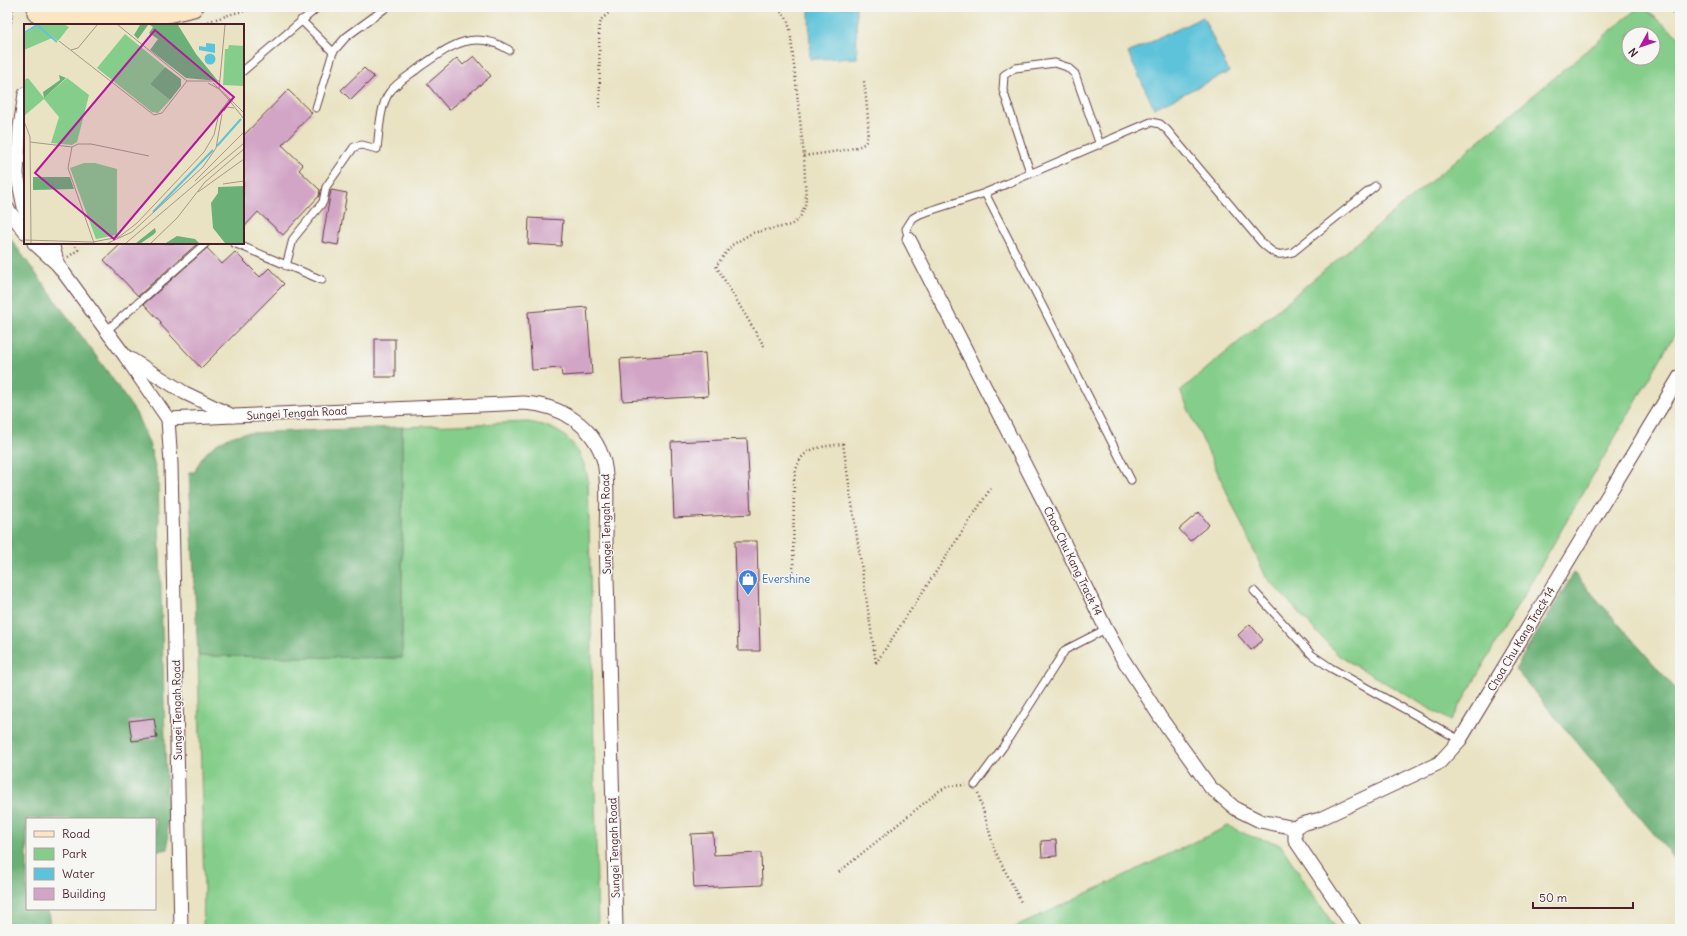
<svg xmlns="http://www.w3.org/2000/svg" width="1687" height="936" viewBox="0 0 1687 936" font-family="Delius,sans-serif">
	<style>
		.green { fill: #84cd8a; stroke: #67765a; fill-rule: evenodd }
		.forest { fill: #6bb076; stroke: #5a6850 }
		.water { fill: #5dc3da; stroke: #547182 }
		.building { fill: #d2a5c6 }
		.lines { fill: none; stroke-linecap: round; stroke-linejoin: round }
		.service-casing { stroke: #623c42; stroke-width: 9 }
		.minor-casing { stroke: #623c42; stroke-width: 15 }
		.secondary-casing { stroke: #623c42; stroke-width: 21 }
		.path { stroke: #623c42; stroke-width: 2.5; stroke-dasharray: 1 3; stroke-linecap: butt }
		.service { stroke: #fff; stroke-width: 7 }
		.minor { stroke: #fff; stroke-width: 13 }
		.secondary { stroke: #fbe6c4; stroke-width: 19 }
		.labels { text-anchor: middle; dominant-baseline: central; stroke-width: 3; stroke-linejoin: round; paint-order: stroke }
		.street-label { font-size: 11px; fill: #4a1f2b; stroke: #f6f6f2 }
		.shop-label { font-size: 11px; fill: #366cbe; stroke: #f6f6f2; text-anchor: start }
		.inset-river { fill: none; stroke: #5dc3da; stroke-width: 2 }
		.inset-road { fill: none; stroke: #a99586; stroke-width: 1 }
		.view { fill: #b5179e; fill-opacity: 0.15; stroke: #b5179e; stroke-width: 2 }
		.inset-edge { fill: none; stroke: #4a1f2b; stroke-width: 2 }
	</style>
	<rect width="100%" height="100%" fill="#f6f6f2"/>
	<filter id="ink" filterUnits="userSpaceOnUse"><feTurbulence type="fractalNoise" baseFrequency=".025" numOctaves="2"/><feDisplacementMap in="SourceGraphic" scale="8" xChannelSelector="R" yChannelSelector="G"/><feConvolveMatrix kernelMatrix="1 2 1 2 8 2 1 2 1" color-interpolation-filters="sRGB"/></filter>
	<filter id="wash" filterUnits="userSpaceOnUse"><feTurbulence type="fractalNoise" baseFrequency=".012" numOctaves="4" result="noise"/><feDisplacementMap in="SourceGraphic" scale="16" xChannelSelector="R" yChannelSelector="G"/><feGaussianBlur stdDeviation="0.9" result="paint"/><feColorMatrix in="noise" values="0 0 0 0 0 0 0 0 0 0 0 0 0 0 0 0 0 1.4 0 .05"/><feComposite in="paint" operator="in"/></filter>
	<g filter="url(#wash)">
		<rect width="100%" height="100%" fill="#e9e3c3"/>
		<!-- green -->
		<g class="green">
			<path d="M1639,7H1643L1680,38V325L1451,721L1339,656L1266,577L1180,391ZM1629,34H1653V58H1629Z"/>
			<path d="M528,422C563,427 580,444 588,478L598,929H203L204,890L198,656L402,658V427Z"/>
			<path d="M1228,826L1250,836L1280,844L1336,929H1012Z"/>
		</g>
		<!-- forest -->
		<g class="forest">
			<path d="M7,234L107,371L136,413L149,443L158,479L168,849L155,851V819H27V909H48L50,929H7Z"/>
			<path d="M402,427V658L198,656L189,472H195C203,449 223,437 246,433Z"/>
			<path d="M1574,573L1680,694V865L1515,669Z"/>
		</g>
		<!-- water -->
		<g class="water">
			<path d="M809,7H856L857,58L810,59Z"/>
			<path d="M1203,17L1229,72L1154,108L1128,53Z"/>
		</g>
		<g id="blocks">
			<!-- building -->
			<g class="building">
				<path d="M474,56L491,76L449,110L427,84L457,58L463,65Z"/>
				<path d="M364,68L374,77L351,100L341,90Z"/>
				<path d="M288,90L312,113L282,145L303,165L299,170L320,190L319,196L283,235L258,212L243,228V136Z"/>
				<path d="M331,190L347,193L338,245L322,242Z"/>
				<path d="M529,218L563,220L561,246L528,244Z"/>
				<path d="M122,243H198L138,296L104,260Z"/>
				<path d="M207,248L222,264L235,252L260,277L269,268L284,284L201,368L160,324L162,323L144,304Z"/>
				<path d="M587,307L592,374L562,376L561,368L532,370L528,312Z"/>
				<rect x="375" y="339" width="20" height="38"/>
				<path d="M705,353L708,396L623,401L620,359Z"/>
				<path d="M747,439L751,514L674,518L671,442Z"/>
				<path d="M1199,512L1209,525L1190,541L1179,529Z"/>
				<path d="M735,541H757L760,651H738Z"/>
				<path d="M1250,624L1263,640L1251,650L1238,635Z"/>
				<path d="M154,718L157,738L132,741L129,721Z"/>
				<path d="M713,833L714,855L761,853L762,885L694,888L691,834Z"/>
				<path d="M1056,840L1057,856L1042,857L1041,841Z"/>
			</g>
		</g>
	</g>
	<g filter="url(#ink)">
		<use href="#blocks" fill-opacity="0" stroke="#623c42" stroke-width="1"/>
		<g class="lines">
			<!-- service casing -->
			<g class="service-casing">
				<g id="service">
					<path d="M301,20L333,52"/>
					<path d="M243,71L318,7"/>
					<path d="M316,108L333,52L346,37L387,7"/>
					<path d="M1030,172L1003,90L1004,75L1015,68L1055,63L1067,67L1075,74L1100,145"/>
					<path d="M985,193L1131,480"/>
					<path d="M909,239L906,229L913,218L920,214L985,193L1151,122L1160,124L1167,130L1262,243C1274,254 1277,257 1293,252L1375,186"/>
					<path d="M234,243L322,280"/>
					<path d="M286,266L293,239L323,202L326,187L354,147L362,145L377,149C379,134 380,105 389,93C397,82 410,75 420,67C450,46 473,28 509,50"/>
					<path d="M106,331L206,243"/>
					<path d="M1254,591L1312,655L1331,668L1460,740"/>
					<path d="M975,785L1003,747L1065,650L1106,629"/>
				</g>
			</g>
			<!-- minor casing -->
			<g class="minor-casing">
				<g id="minor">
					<path d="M25,94L20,127L17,174L25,212"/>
					<path d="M7,208L25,232"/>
					<path d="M909,239L1048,510L1106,629L1121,656L1160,717L1210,787L1236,809L1260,821L1295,828L1302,824L1320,819L1439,763L1460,740L1680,376"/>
					<path d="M34,243L58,265L125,356L168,419L171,464L181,929"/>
					<path d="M52,243L58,265"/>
					<path d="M129,358L185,393L233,416"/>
					<path d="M168,419L524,403C560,405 594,425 604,462C609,485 606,515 606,538L616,929"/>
					<path d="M1295,828V840L1355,929"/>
				</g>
			</g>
			<!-- secondary casing -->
			<g class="secondary-casing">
				<path id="secondary" d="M38,7L37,13L123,19L163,14L193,7"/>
			</g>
			<!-- path -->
			<g class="path">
				<path d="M1661,7L1680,16"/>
				<path d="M197,25L235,13L261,7"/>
				<path d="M7,54L13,7"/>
				<path d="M600,107L599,26L602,19L615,7"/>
				<path d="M804,156C815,154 859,150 865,143C872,135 865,93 864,81"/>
				<path d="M68,257L78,250L74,243"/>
				<path d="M764,346L716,266L732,245L752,233L791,225L800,218L806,203L804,156L790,29L786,17L776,7"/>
				<path d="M793,572L794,480C799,447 813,448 843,444L876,663"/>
				<path d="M876,663L991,488"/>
				<path d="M978,793L995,851L1021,902"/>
				<path d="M839,872L939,791L949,786L967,785"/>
			</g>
			<!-- service -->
			<use href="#service" class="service"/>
			<!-- minor -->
			<use href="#minor" class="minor"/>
			<!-- secondary -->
			<use href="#secondary" class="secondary"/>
		</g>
	</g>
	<!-- icons -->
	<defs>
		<g id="shop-pin" transform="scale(1)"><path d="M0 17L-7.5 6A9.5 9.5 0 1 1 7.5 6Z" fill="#3f7fe0" stroke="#f6f6f2"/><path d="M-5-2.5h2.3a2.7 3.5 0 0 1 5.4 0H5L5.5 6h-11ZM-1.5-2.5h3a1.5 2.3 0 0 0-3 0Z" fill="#fff"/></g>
	</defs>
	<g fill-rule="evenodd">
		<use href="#shop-pin" x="748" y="579"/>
	</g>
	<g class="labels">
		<!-- street labels -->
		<g class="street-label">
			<text transform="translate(297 413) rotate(-3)">Sungei Tengah Road</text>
			<text transform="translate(606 524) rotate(-91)">Sungei Tengah Road</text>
			<text transform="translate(1073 561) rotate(64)">Choa Chu Kang Track 14</text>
			<text transform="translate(1521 639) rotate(-59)">Choa Chu Kang Track 14</text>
			<text transform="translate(177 710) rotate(-91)">Sungei Tengah Road</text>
			<text transform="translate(614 848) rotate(-92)">Sungei Tengah Road</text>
		</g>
		<!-- shop labels -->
		<g class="shop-label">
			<text x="762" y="579">Evershine</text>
		</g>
	</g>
	<!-- overview -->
	<g transform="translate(24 24)">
		<rect width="220" height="220" fill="#e9e3c3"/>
		<path d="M13,1H41L45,3L34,17ZM13,2L28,14L0,26V10ZM101,10L141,43L126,60L146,76L134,89L128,88L73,44ZM205,21L220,22V62L199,61L201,25H204ZM4,54L20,74L43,54L65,71L53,118L48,121L27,119L35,93L20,75L0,92V56ZM60,139H71L93,145V211L72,215L46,144Z" fill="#84cd8a"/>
		<path d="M116,1H124L114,15L110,11ZM126,1H154L172,30L194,57L162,54L126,26L134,15L125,9L129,3ZM141,43L157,55V62L146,76L126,60ZM35,51L42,54L20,74L19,68L36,56ZM9,153H46L50,165L9,166ZM220,162V219H201L189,204L187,179L194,169V163ZM131,204L132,208L129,211L117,219H112ZM153,212L171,215L175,219H142Z" fill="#6bb076"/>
		<path d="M182,19L191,20V29L175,26V22L182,23ZM180.5 35a5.5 5.5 0 1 1 11 0a5.5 5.5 0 1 1-11 0Z" fill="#5dc3da"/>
		<path class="inset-river" d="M0,9L13,1L33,18M193,122L217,95M129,188L189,126"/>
		<path class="inset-road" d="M94,1L163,57H196M35,17L130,91L138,89L163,57M47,26L54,24L73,1M184,59L195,65L205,76M189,59L206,75M195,65L201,1M205,76L220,95M200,87L203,83L210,84M0,97L6,113L7,219M6,118L48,123M171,157L220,108M199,160L220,157M174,168L220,135M0,216L69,218L95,213L113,199L180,128L190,111L195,89L205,76L206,75L220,89M70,219L44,144L48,123L54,120H67L125,132M84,219L108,208L179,143L192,124L198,90M102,219L220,119M127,219L153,194L181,158L220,125"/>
		<path class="view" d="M131,6L210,73L90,215L11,149Z"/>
		<rect width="220" height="220" class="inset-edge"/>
	</g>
	<!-- margin -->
	<rect width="1687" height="936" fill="none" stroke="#f6f6f2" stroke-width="24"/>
	<!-- legend -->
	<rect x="26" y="818" width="130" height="92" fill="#f6f6f2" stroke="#b1a0a2"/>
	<rect x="34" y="831" width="20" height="6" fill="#fbe6c4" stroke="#b1a0a2"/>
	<text x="62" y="838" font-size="12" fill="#4a1f2b">Road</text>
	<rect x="34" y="848" width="20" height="12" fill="#84cd8a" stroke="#b1a0a2"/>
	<text x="62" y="858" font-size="12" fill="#4a1f2b">Park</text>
	<rect x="34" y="868" width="20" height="12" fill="#5dc3da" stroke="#b1a0a2"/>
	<text x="62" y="878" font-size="12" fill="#4a1f2b">Water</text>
	<rect x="34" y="888" width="20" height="12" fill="#d2a5c6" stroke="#b1a0a2"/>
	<text x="62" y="898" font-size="12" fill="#4a1f2b">Building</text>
	<!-- north arrow -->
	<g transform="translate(1641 46) rotate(230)"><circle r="19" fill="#f6f6f2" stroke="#b1a0a2"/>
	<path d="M0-3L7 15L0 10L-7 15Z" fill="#b5179e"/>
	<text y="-6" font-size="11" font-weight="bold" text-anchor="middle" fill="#4a1f2b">N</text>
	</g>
	<!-- scale -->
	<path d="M1533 902v6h100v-6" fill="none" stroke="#4a1f2b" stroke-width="2"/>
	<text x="1539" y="902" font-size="12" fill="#4a1f2b" stroke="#f6f6f2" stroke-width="3" paint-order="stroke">50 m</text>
</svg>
